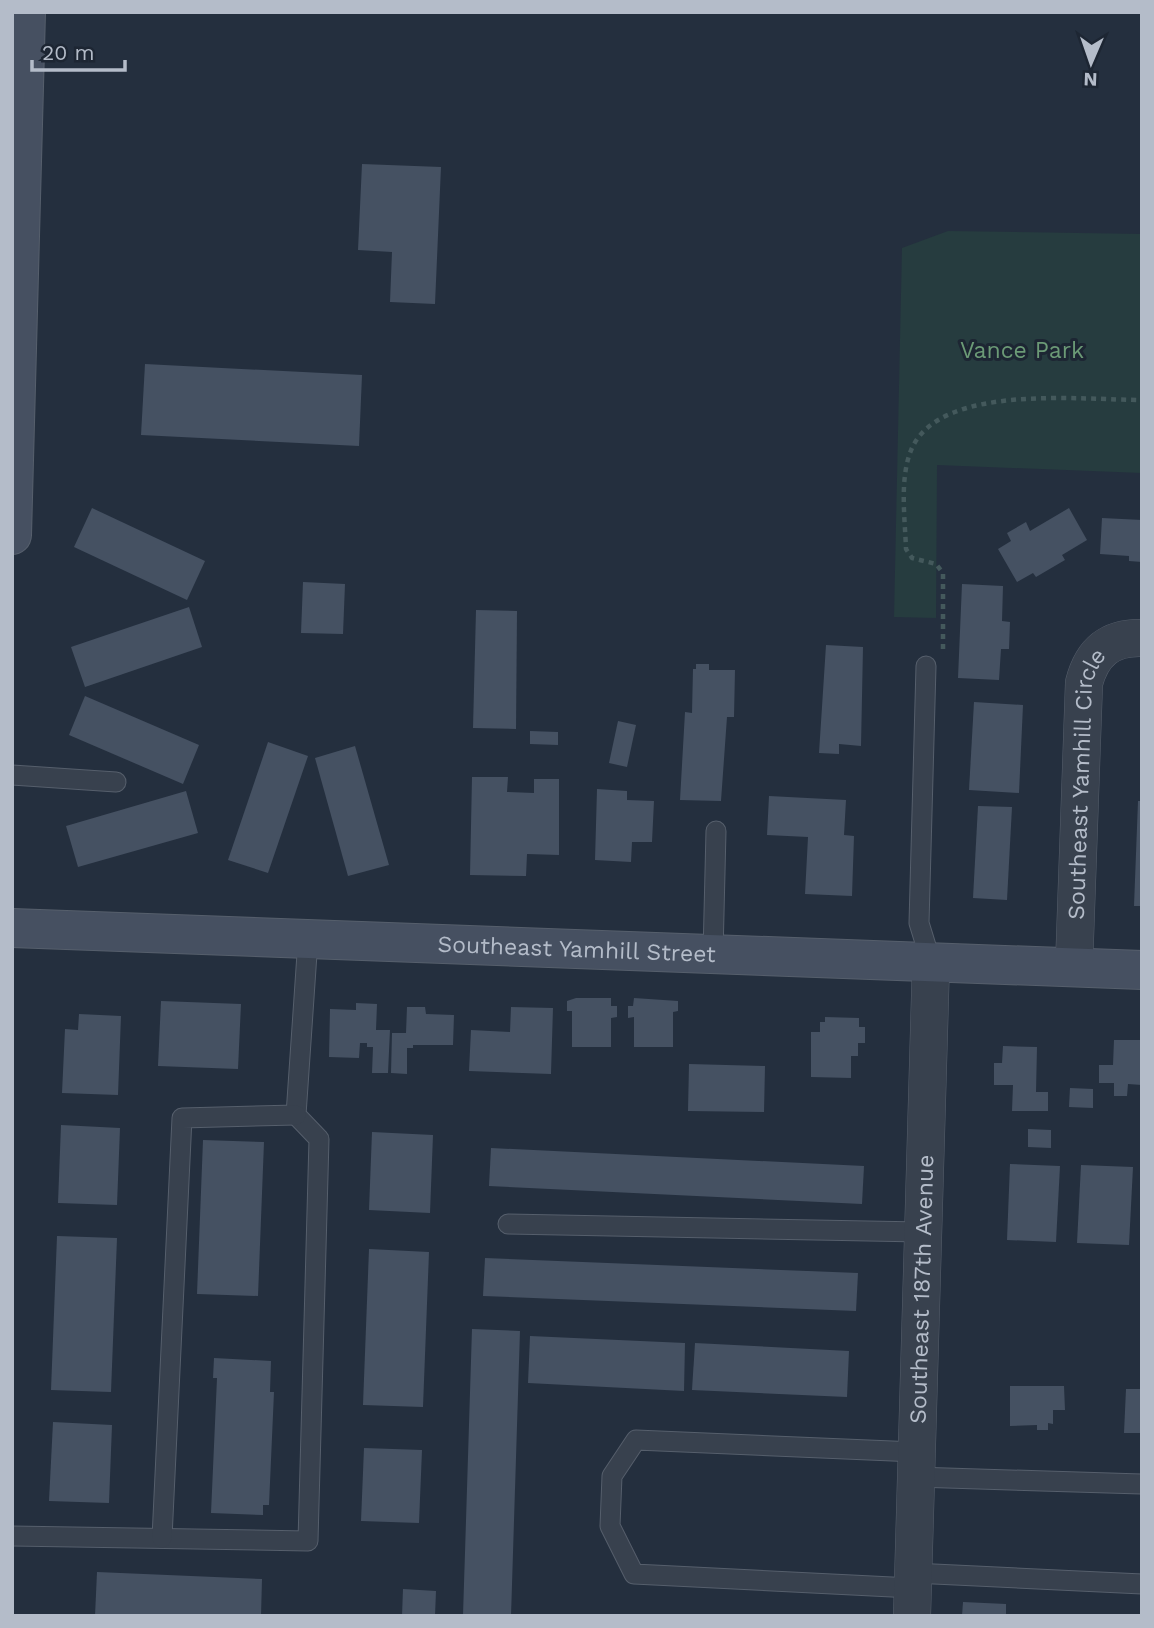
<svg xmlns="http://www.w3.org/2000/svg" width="1154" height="1628" viewBox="0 0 1154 1628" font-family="'Work Sans',sans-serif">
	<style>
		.green { fill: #263c3f }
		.building { fill: #455162 }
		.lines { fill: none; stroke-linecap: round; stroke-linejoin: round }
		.lane-casing { stroke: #565f6c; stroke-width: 21 }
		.street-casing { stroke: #565f6c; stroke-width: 38 }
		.secondary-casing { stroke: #565f6c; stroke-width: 40 }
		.path { stroke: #44595c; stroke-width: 4.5; stroke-dasharray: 5 5; stroke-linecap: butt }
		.lane { stroke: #38414e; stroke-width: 19 }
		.street { stroke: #38414e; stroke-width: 37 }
		.secondary { stroke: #465061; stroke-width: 38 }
		.labels { text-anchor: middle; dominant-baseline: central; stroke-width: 6; stroke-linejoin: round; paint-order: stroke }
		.park-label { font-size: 23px; fill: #6b9a76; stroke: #1d2633 }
		.street-label { font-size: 23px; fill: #b4bcc9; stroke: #1d2633 }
	</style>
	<rect width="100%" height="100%" fill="#242f3e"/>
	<!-- green -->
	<path class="green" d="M948,231L1142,234V473L937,465L936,618L894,617L902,248Z"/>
	<!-- building -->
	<g class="building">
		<path d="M362,164L441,167L435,304L390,302L392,252L358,250Z"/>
		<path d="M145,364L362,375L359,446L141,435Z"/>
		<path d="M92,508L205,561L187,600L74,547Z"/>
		<path d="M1069,508L1087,540L1062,555L1065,560L1036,577L1033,573L1017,582L998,549L1011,541L1007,533L1026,522L1030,531Z"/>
		<path d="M1102,518L1142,520V562L1129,561V556L1100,554Z"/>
		<path d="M303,582L345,584L343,634L301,633Z"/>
		<path d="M962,584L1003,586L1002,621L1010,622L1009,649H1001L999,680L958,678Z"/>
		<path d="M189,607L202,647L85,687L71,647Z"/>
		<path d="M476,610L517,611L516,729L473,728Z"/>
		<path d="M826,645L863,647L861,746L839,744V754L819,753Z"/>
		<path d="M696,664H709V670H735L734,717H727L721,801L680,800L685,712L692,713L693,669H696Z"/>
		<path d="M85,696L199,745L183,784L69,735Z"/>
		<path d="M974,702L1023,705L1019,793L969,790Z"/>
		<path d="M618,721L636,725L627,767L609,763Z"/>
		<path d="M530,731L558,732V745L530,744Z"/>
		<path d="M268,742L308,756L268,873L228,860Z"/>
		<path d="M355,746L389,865L348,876L315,758Z"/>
		<path d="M472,777H508L507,792L534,793V779H559V855L527,854L526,876L470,875Z"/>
		<path d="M597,789L627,791V800L654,801L652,842H632L631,862L595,860Z"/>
		<path d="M186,791L198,833L78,867L66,826Z"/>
		<path d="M769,796L846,800L844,835L854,836L852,896L805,894L808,837L767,835Z"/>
		<path d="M1138,801H1142V906H1134Z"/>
		<path d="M978,806L1012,807L1007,900L973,898Z"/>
		<path d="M576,998H611V1006H617V1017L611,1018V1047H572V1011H567V1001Z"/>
		<path d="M634,998L678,1001V1011L673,1012V1047H634V1017L628,1018V1006H633Z"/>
		<path d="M161,1001L241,1004L238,1069L158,1066Z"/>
		<path d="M356,1003L377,1004L376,1030H390L388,1073H372L373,1047H367V1043H360L359,1058L329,1057L330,1009L356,1010Z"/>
		<path d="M407,1007H425L426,1014L454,1015L453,1045H413V1048H407V1074L391,1073L392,1033H406Z"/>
		<path d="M511,1007L553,1008L551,1074L469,1071L471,1030L510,1032Z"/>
		<path d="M79,1014L121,1016L118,1095L62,1093L65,1029L78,1030Z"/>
		<path d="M825,1017L859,1018V1027H865V1043H858V1056H851V1078L811,1077V1032H820V1022H825Z"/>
		<path d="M1114,1040H1141L1142,1085L1128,1084L1127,1096H1114V1083H1099V1065H1113Z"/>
		<path d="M1003,1046L1037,1047L1036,1092H1048V1111H1012L1013,1085H994V1063H1002Z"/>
		<path d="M689,1064L765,1066L764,1112L688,1111Z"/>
		<path d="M1070,1088L1093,1089V1108L1069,1107Z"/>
		<path d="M61,1125L120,1128L117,1205L58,1203Z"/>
		<path d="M1028,1129L1051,1130V1148L1028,1147Z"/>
		<path d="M372,1132L433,1135L430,1213L369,1210Z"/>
		<path d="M203,1140L264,1142L258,1296L197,1294Z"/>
		<path d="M491,1148L864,1166L862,1204L489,1186Z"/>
		<path d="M1010,1164L1060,1166L1056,1242L1007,1240Z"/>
		<path d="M1081,1165L1133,1167L1129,1245L1077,1243Z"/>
		<path d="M57,1236L117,1238L111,1392L51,1390Z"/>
		<path d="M369,1249L429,1252L423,1407L363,1405Z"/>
		<path d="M485,1258L858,1273L856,1311L483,1296Z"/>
		<path d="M472,1329L520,1331L511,1616H463Z"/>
		<path d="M530,1336L685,1343L684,1391L528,1383Z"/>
		<path d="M695,1343L849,1351L847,1397L692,1390Z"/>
		<path d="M214,1358L271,1361L270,1392H274L269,1505H263V1515L211,1513L217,1378H213Z"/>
		<path d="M1010,1386H1064L1065,1410H1053V1424L1048,1423V1430H1037V1425L1010,1426Z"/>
		<path d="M1126,1389H1142V1433H1124Z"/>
		<path d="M53,1422L112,1425L109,1503L49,1501Z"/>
		<path d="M364,1448L422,1450L419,1523L361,1521Z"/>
		<path d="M97,1572L262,1579L261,1616H95Z"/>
		<path d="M403,1589L436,1591L435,1616H402Z"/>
		<path d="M963,1602L1006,1604V1616H962Z"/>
	</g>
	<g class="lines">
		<!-- lane casing -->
		<g class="lane-casing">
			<g id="lane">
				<path d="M926,666L919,923L931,962"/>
				<path d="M12,775L116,782"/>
				<path d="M713,954L716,831"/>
				<path d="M508,1224L921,1232"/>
				<path d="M915,1477L1141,1484"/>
				<path d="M12,1536L308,1541L319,1139L296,1115L308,939"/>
				<path d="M162,1538L182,1118L296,1115"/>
				<path d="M913,1573L1142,1584"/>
				<path d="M912,1588L634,1574L610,1526L612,1476L636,1440L916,1452"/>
			</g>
		</g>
		<!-- street casing -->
		<g class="street-casing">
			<g id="street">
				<path id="s1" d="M1074,967L1084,683C1092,652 1110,637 1142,638"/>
				<path id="s2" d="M912,1616L931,962"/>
			</g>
		</g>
		<!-- secondary casing -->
		<g class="secondary-casing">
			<g id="secondary">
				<path d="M12,535L26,12"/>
				<path id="s3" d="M12,928L1142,970"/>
			</g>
		</g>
		<!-- path -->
		<path class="path" d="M943,649V573L936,564L912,558L906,549C905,518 899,477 912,448C942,383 1082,400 1142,400"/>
		<!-- lane -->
		<use href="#lane" class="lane"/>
		<!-- street -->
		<use href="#street" class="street"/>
		<!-- secondary -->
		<use href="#secondary" class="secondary"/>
	</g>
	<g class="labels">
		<!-- park labels -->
		<g class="park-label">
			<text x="1022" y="350">Vance Park</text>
		</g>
		<!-- street labels -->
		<g class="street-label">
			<text stroke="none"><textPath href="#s1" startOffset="184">Southeast Yamhill Circle</textPath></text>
			<text stroke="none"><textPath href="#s3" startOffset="565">Southeast Yamhill Street</textPath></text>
			<text stroke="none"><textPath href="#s2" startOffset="327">Southeast 187th Avenue</textPath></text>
		</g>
	</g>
	<!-- border -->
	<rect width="1154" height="1628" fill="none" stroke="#b4bcc9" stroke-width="28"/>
	<!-- north arrow -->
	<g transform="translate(1091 63) rotate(182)" stroke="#1d2633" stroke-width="5" paint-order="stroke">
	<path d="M0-5L12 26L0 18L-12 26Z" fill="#b4bcc9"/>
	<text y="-10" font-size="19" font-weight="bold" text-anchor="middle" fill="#b4bcc9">N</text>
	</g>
	<!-- scale -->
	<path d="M32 60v10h93v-10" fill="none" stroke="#b4bcc9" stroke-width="3.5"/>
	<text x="42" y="60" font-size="21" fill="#b4bcc9" stroke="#1d2633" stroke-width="5" paint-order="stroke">20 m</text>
</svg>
